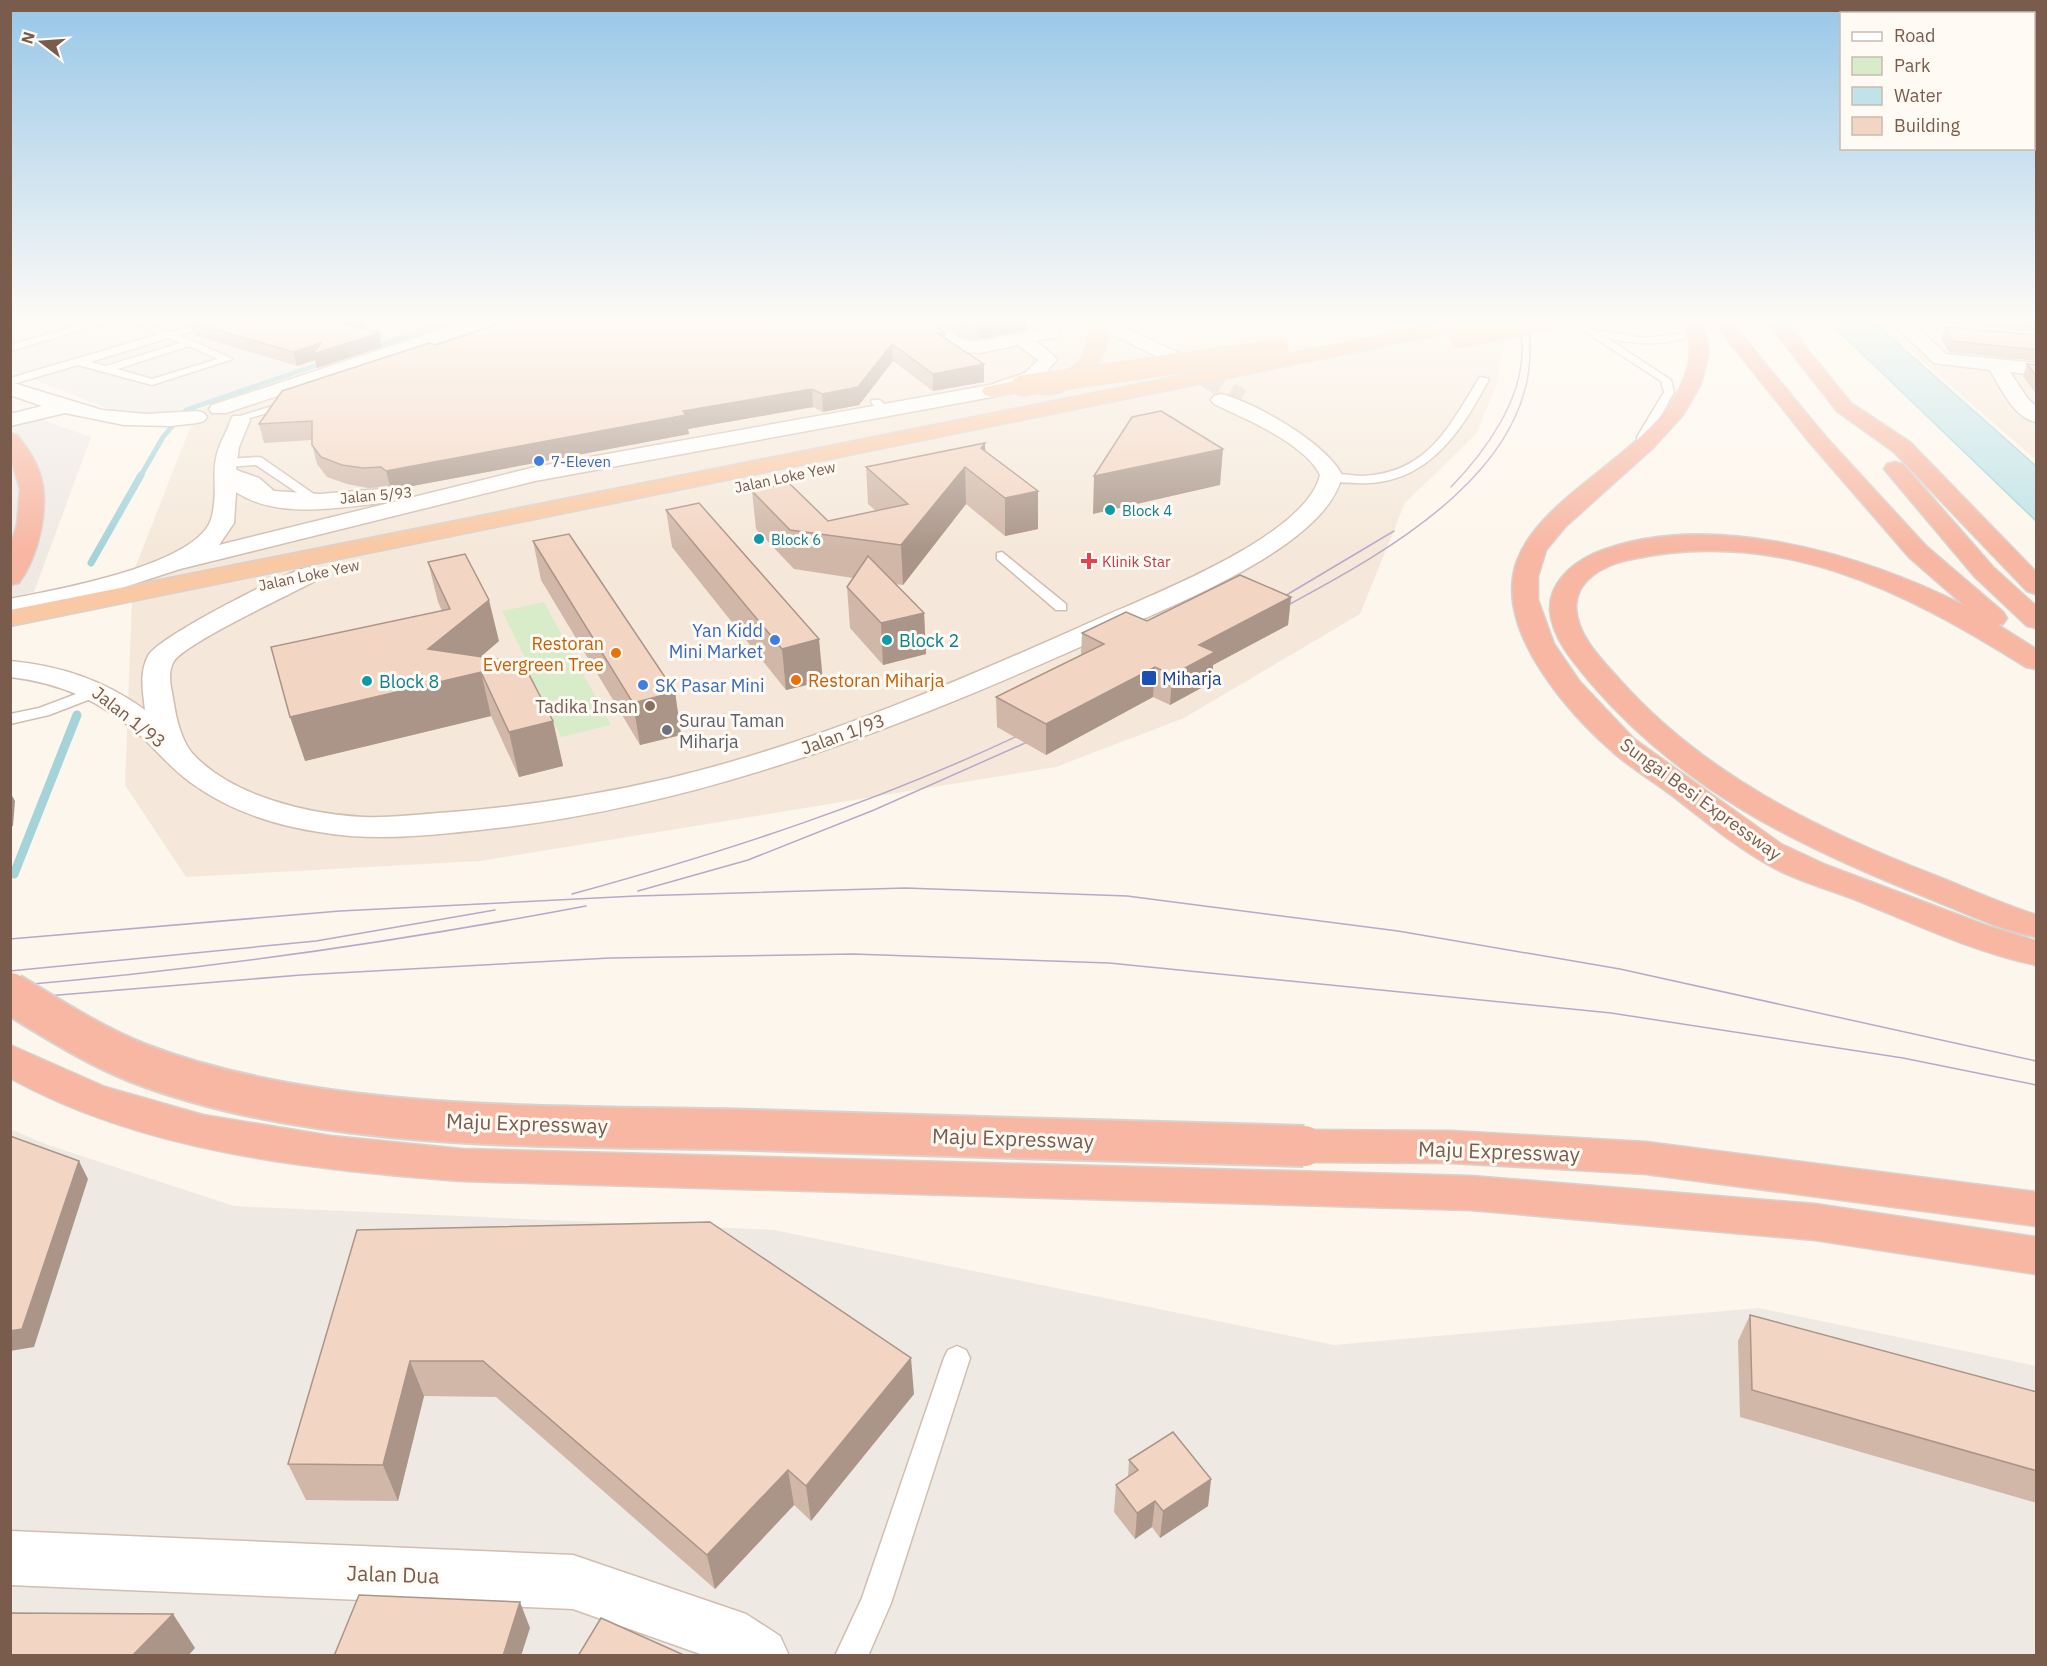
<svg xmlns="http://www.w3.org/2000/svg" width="2047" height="1666" viewBox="0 0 2047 1666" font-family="'IBM Plex Sans',sans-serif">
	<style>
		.residential { fill: #f5e8da }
		.industrial { fill: #efe9e4 }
		.green { fill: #d8ecc9 }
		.water { fill: #bfe3e8; stroke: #a5d3da; stroke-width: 1.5 }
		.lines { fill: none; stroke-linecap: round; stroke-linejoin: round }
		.stream-far2 { stroke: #a5d3da; stroke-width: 5 }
		.stream-far1 { stroke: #a5d3da; stroke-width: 7 }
		.stream { stroke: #a5d3da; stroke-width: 9 }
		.tertiary-tunnel { stroke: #dcd0c4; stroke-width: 20; stroke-dasharray: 20 10; stroke-linecap: butt }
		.service-casing { stroke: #d1beb0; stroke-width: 3 }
		.minor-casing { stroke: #d1beb0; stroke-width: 3 }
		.tertiary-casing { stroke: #d1beb0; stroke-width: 3 }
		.trunk-casing { stroke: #dad1cd; stroke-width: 3 }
		.motorway-casing { stroke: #dad1cd; stroke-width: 3 }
		.service { fill: #fff; fill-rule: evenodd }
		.minor { fill: #fff; fill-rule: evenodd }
		.tertiary { fill: #fff; fill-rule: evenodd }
		.trunk { fill: #f9c8a4; fill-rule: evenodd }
		.motorway { fill: #f7b7a3; fill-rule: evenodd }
		.tram { stroke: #b9a8c9; stroke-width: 1.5 }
		.trunk-bridge-casing { stroke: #dad1cd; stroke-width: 21; stroke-linecap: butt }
		.motorway-bridge-casing { stroke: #dad1cd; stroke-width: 44; stroke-linecap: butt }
		.trunk-bridge { stroke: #f9c8a4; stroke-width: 20 }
		.motorway-bridge { stroke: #f7b7a3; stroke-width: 40 }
		.wall { fill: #d1b7a8 }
		.shaded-wall { fill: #aa9588 }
		.building { fill: #f3d5c3; stroke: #aa9588; stroke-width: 1.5 }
		.shop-dot { fill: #3f7fe0; stroke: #fffaf3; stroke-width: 2 }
		.culture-dot { fill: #0f9aa8; stroke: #fffaf3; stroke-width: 2 }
		.health-dot { fill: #e0444e; stroke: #fffaf3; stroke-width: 2 }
		.food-dot { fill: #e8710a; stroke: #fffaf3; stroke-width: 2 }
		.transit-dot { fill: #1a4fb4; stroke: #fffaf3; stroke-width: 2 }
		.education-dot { fill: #8d6e63; stroke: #fffaf3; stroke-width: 2 }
		.worship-dot { fill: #6b7280; stroke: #fffaf3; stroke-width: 2 }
		.labels { text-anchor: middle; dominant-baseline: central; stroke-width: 6; stroke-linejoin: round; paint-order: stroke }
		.far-shop-label { font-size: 15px; fill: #366cbe; stroke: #fffaf3; text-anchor: start }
		.far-street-label { font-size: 15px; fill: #7a5c4d; stroke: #fffaf3 }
		.far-culture-label { font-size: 15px; fill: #0d838f; stroke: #fffaf3; text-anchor: start }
		.far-health-label { font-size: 15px; fill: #be3a42; stroke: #fffaf3; text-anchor: start }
		.shop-label { font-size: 18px; fill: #366cbe; stroke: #fffaf3; text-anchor: end }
		.culture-label { font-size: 18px; fill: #0d838f; stroke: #fffaf3; text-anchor: start }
		.food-label { font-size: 18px; fill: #c56008; stroke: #fffaf3; text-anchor: end }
		.transit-label { font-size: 18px; fill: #164399; stroke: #fffaf3; text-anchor: start }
		.education-label { font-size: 18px; fill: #785e54; stroke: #fffaf3; text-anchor: end }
		.street-label { font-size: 18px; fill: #7a5c4d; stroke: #fffaf3 }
		.worship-label { font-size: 18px; fill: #5b616d; stroke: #fffaf3; text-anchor: start }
		.near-street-label { font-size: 21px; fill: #7a5c4d; stroke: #fffaf3 }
	</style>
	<rect width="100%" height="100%" fill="#fdf6ec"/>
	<!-- residential -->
	<g class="residential">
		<path d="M478,318H1489L1504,345L1496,386L1476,434L1405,503L1360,614L1184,718L1056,767L480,861L186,877L125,785L133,573L197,410Z"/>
		<path d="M1873,318H2036V460Z"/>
	</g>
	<!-- industrial -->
	<g class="industrial">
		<path d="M10,318H466L141,422L11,370Z"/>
		<path d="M11,409L91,437L34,592L11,597Z"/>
		<path d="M10,1129L48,1145L234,1206L774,1230L1334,1345L1759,1308L2036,1366V1655H11Z"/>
	</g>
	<!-- green -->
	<path class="green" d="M544,602L611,725L561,737L533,682L365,721L358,698L526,660L502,611Z"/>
	<!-- water -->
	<path class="water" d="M1825,318H1869L2036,466V521Z"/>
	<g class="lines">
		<!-- stream-far2 -->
		<g class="stream-far2">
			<path d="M371,348L463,318"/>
			<path d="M140,477L163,437L186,410L326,362"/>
		</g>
		<!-- stream-far1 -->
		<path class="stream-far1" d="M91,563L141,475"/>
		<!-- stream -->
		<path class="stream" d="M14,874L77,715"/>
		<!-- tertiary-tunnel -->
		<path class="tertiary-tunnel" d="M1179,360L1241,399"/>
		<!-- service casing -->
		<g class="service-casing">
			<g id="service">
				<path d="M105,318H121L10,351V345Z"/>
				<path d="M125,318C144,318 156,331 170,331C185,332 210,318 231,318L179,335L233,359L152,385L78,365L10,385V378L160,334ZM169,338L181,343L106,366L90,362ZM189,346L218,359L152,379L117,369Z"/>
				<path d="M1564,318H1576L1599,333L1603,331L1643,338L1678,334L1680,318H1690L1686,338C1659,346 1634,344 1607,338L1671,380L1674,392L1649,437L1646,448H1638L1637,437L1664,392L1661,381Z"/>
				<path d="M1480,377L1489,379C1461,433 1425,487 1357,483C1347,482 1333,484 1326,478C1334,471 1351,476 1362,476C1429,473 1449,426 1480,377Z"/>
				<path d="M292,400L296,401V405L246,419L240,416Z"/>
				<path d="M872,400H880L890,411L888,413H880L871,402Z"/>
				<path d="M258,457L262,458L321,499L315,503L311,502L256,465L226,467L220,463L226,459Z"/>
				<path d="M236,470L259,478L282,498L276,502L272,501L245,480L223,474Z"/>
				<path d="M1002,552L1066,604V610H1056L997,559V553Z"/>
				<path d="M100,685L106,687L108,690L106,693L49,715L10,724V714L39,708Z"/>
				<path d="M957,1346L966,1350L970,1358L891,1603L868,1656H835L862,1598L944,1358L948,1350Z"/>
			</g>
		</g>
		<!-- minor casing -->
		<g class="minor-casing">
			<g id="minor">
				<path d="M476,318H503L500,322L226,413H212L209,409L212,405Z"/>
				<path d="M907,318H928L964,341H980L1042,329L1025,318H1047L1058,324L1060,333L1057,337L1036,341L1057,359L1039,381L992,397L535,481L180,569L100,595L10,615V599C54,590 202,565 212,516C220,482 206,469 226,432C229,427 229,421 233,416H247L250,420L239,447L236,469L257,485L273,491L320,494L381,489L389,491L392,496L389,501L381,503C337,508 276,519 236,492L234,523L219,545L535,467L990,385L1025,373L1038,360L1018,345L980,353L963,352L947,347Z"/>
				<path d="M1887,318H1907L1946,354L2036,363V375L2010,372L2028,399L2036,406V422C2014,418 2001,388 1990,370L1934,363Z"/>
				<path d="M10,382L102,410L146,414L197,411L204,413L207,417L204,421L197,423L171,426L124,425L65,413L10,426V414L42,406L10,395Z"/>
				<path d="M10,1531L573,1555L746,1614L780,1636L789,1656H706L573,1609L10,1585Z"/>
			</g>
		</g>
		<!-- tertiary casing -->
		<g class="tertiary-casing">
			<g id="tertiary">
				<path d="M1079,318H1103L1186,356L1188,360L1186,364H1172Z"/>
				<path d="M1221,394C1256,403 1326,443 1342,475C1329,543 1183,601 1125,627C918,720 716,804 488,829C433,835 375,842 319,832C273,825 228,810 190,782C172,769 158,752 142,737C103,702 62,683 10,677V661C61,666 104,680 145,710C143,691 139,674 148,656C158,637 284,573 308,567L317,570L321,575L317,580C291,594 187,642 174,661C166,674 172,690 174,704C176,719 182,741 192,753C231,796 307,814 363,817C388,818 413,815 438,813C515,808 591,796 666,779C817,743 959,681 1100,618C1154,594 1306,536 1320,475C1306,444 1244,418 1214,404L1211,400L1214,396Z"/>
			</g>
		</g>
		<!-- trunk casing -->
		<g class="trunk-casing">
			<g id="trunk">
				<path d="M1095,318L1103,319C1124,351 1071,401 1040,393L1037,389L1040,385C1071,372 1092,361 1088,323Z"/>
				<path d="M1469,318H1505L1496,323L10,626V610Z"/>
				<path d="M1021,380L1031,386L1028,390L992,397L985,395L982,391L985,387Z"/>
			</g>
		</g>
		<!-- motorway casing -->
		<g class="motorway-casing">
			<g id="motorway">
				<path d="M1684,318H1702L1709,352L1701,384L1683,415L1653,448L1565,527L1546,550L1538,576V600L1554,644L1580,682L1634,739L1781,844L1826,865L1985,925L2036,941V965C1975,952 1917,925 1859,901C1831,890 1801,882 1774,868C1739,849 1709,824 1678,800C1659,785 1639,773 1620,758C1571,717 1492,630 1517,561C1545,484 1682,443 1690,353C1691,343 1686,329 1684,318Z"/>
				<path d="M1710,318H1728L1825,436L1927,547L2003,612L2007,618L2003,624L1998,625L2036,649V669L2026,667C1902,589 1778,526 1627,560C1604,565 1576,580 1576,607C1577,636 1601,659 1619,679C1704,775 1818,830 1936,876C1969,889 2002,904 2036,915V937C1996,929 1959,910 1921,895C1794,844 1682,789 1591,683C1574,663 1552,638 1550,610C1549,584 1571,564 1593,554C1704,507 1864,554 1965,606L1909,557L1811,444Z"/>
				<path d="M1764,318H1782L1851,403L1910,442L2036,572V594L2027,591L1894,452L1837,411Z"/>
				<path d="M10,433L17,435C26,446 34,457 39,471C51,504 39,555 19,583L10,585V546L17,525L20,489L10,455Z"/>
				<path d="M1895,462L1903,464L1993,567L2036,606V628L2027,626L1975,577L1884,469L1887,464Z"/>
				<path d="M10,1045L105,1087L203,1115L331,1136L462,1149L1471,1176L1815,1204L2036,1237V1274L1815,1240L1471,1210L462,1181C310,1169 146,1153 10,1078Z"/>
				<path d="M1304,1130L1451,1131L1646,1142L2036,1192V1226L1646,1174L1451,1163L1304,1162L1289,1157L1283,1146L1289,1135Z"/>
			</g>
		</g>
		<!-- service -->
		<use href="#service" class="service"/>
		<!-- minor -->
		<use href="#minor" class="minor"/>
		<!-- tertiary -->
		<use href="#tertiary" class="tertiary"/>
		<!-- trunk -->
		<use href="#trunk" class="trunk"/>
		<!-- motorway -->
		<use href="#motorway" class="motorway"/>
		<!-- tram -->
		<g class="tram">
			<path d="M1451,487C1485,452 1522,401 1522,350C1523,339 1519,328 1516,318"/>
			<path d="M1273,603L1394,531"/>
			<path d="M1277,611C1383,554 1556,464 1527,318"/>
			<path d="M638,891L748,860L874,810L1041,736"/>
			<path d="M572,894C729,851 881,801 1028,731"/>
			<path d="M10,939L340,911L636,896L905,888L1127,896L1398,931L1620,969L2036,1061"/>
			<path d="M10,971L316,941L495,910"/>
			<path d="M10,986C204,970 395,942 586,906"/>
			<path d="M10,999L301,975L610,958L853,954L1109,963L1611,1013L1903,1058L2036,1085"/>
		</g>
		<!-- trunk-bridge casing -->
		<g class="trunk-bridge-casing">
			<g id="trunk-bridge">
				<path d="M1460,338L1560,318"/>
				<path d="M1021,386L1279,349"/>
			</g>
		</g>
		<!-- motorway-bridge casing -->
		<g class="motorway-bridge-casing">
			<path id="motorway-bridge" d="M10,993C51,1018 93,1045 138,1063C322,1134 559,1125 754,1130C937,1136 1121,1141 1304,1146"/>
		</g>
		<!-- trunk-bridge -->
		<use href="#trunk-bridge" class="trunk-bridge"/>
		<!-- motorway-bridge -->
		<use href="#motorway-bridge" class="motorway-bridge"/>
	</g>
	<!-- wall -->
	<g class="wall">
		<path d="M932,318H1027V330L980,339H965Z"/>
		<path d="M1911,318H2037V332L1913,321Z"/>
		<path d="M190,322L367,326L360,328L379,333L382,347L317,368L315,360L297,366L194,335Z"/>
		<path d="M1945,327L2037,335V361L1949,352L1941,339Z"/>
		<path d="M945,332L946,339L984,364V382L933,391L893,361L859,405L823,412L813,407L688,429L689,434L391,490L386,487L368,488L347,484L327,477L317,464L312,445V440L264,443L259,424L436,345Z"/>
		<path d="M2027,364L2037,365V395L2023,376Z"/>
		<path d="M985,452L1038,529L1005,536L966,504L903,585L895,584L924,613L926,654L883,665L850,628L847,587L853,578L794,569L756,529L752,491L828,521L876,511L868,504L866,467Z"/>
		<path d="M666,510L823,681L786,690L672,547Z"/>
		<path d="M533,541L675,692L681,735L640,745L541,580Z"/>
		<path d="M428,562L499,641L480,657L553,721L563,766L519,777L491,716L305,761L442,611L438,602Z"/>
		<path d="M1291,597L1288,625L1213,665L1212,682L1170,705L1153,697L1046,755L997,727L996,697L1081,655L1082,633Z"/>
		<path d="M357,1230L914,1394L811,1521L794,1505L715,1589L496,1397L424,1396L398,1501L306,1500L288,1464Z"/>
		<path d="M1750,1315L2037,1392V1503L1740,1417L1738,1341Z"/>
		<path d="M1129,1460L1211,1479L1208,1506L1160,1538L1152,1527L1135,1539L1114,1512L1116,1485L1128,1477Z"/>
	</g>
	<!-- shaded-wall -->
	<g class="shaded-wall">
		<path d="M348,318H365L367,326L340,335L337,322Z"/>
		<path d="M1000,318H1027V330L980,339V322Z"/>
		<path d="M945,332L946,349L937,333Z"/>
		<path d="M379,333L382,347L317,368L315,360L297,366L293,352L321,343Z"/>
		<path d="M892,344L893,361L859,405L823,412L822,394Z"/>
		<path d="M984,364V382L933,391V374Z"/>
		<path d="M812,389L813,407L688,429L689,434L391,490L386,471L683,411Z"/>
		<path d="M985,443L986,479L981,448Z"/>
		<path d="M1223,449L1220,485L1093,514L1094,476Z"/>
		<path d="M965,467L966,504L903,585L901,545Z"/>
		<path d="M1038,491V529L1005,536V498Z"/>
		<path d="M1291,597L1288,625L1213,665L1212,682L1170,705L1172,675L1199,645Z"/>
		<path d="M489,600L499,641L456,678L481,672L491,716L305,761L290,717L428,649Z"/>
		<path d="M924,613L926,654L883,665L881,623Z"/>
		<path d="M819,639L823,681L786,690L782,649Z"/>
		<path d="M1155,667L1153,697L1046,755V724Z"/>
		<path d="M675,692L681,735L640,745L633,703Z"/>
		<path d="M553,721L563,766L519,777L509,732Z"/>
		<path d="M10,792L15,801L13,826L10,827Z"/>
		<path d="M79,1161L88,1179L34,1347L10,1351V1331Z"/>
		<path d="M911,1358L914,1394L811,1521L806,1486Z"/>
		<path d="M410,1361L424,1396L398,1501L383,1465Z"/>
		<path d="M788,1470L794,1505L715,1589L707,1555Z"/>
		<path d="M1211,1479L1208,1506L1160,1538L1163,1511Z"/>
		<path d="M1155,1501L1152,1527L1135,1539L1137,1513Z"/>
		<path d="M520,1602L530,1628L521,1656H503Z"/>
		<path d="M173,1614L195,1648L188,1656H132Z"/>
	</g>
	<!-- building -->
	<g class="building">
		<path d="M201,318H348L337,322L379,333L313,354L321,343L293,352L190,322Z"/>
		<path d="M517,318H926L945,332L937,333L984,364L933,374L892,344L858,387L822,394L812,389L683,411L686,415L386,471L381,467L363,468L342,465L321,457L312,445V421L259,424L282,391L429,343L436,345Z"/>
		<path d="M958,318H1000L980,322H964Z"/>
		<path d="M2006,318H2037V321Z"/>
		<path d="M1945,327L2037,335V350L1953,341Z"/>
		<path d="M2027,364L2037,365V377Z"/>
		<path d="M1161,411L1223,449L1094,476L1132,417Z"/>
		<path d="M985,443L981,448L1038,491L1005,498L965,467L901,545L790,530L752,491L789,483L828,521L908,504L866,467Z"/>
		<path d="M699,503L819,639L782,649L666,510Z"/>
		<path d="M569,534L675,692L633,703L533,541Z"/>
		<path d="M465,554L489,600L428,649L523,663L553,721L509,732L481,672L290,717L271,647L450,609L428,562Z"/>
		<path d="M868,556L924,613L881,623L847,587Z"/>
		<path d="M1240,575L1291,597L1199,645L1215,652L1172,675L1155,667L1046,724L996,697L1104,644L1082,633L1126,612L1147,621Z"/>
		<path d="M10,1136L79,1161L22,1329L10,1331Z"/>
		<path d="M710,1222L911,1358L806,1486L788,1470L707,1555L483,1361H410L383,1465L288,1464L357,1230Z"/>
		<path d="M1750,1315L2037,1392V1471L1752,1390Z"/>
		<path d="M1173,1432L1211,1479L1163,1511L1155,1501L1137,1513L1116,1485L1138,1470L1129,1460Z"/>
		<path d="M359,1595L520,1602L503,1656H334Z"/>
		<path d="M10,1613L173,1614L132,1656H10Z"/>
		<path d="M601,1618L686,1656H578Z"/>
	</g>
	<!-- sky -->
	<linearGradient id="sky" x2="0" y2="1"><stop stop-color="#97c7e8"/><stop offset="0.58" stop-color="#fefbf6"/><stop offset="1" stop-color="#fefbf6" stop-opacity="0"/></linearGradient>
	<rect width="2047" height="551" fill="url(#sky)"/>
	<!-- markers -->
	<g class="shop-dot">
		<circle cx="539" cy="461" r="6"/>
		<circle cx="775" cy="640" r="6"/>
		<circle cx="643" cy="685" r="6"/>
	</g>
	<g class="culture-dot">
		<circle cx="1110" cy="510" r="6"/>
		<circle cx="759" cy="539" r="6"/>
		<circle cx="887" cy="640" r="6"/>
		<circle cx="367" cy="681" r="6"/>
	</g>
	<path class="health-dot" d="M1086 552h6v6h6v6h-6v6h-6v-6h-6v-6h6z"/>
	<g class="food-dot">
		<circle cx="616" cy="653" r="6"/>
		<circle cx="796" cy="680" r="6"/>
	</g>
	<rect class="transit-dot" x="1141" y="670" width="16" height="16" rx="3"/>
	<circle class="education-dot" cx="650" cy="706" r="6"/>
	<circle class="worship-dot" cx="667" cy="730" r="6"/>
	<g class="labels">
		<!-- far-shop labels -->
		<g class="far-shop-label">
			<text x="551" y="461">7-Eleven</text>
		</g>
		<!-- far-street labels -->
		<g class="far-street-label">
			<text transform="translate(785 477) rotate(-12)">Jalan Loke Yew</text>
			<text transform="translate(376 495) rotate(-5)">Jalan 5/93</text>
			<text transform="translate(309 575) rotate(-12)">Jalan Loke Yew</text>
		</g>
		<!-- far-culture labels -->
		<g class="far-culture-label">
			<text x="1122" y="510">Block 4</text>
			<text x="771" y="539">Block 6</text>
		</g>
		<!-- far-health labels -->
		<g class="far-health-label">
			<text x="1102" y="561">Klinik Star</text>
		</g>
		<!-- shop labels -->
		<g class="shop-label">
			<text x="763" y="630">Yan Kidd<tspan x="763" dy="21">Mini Market</tspan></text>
			<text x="655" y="685" text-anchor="start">SK Pasar Mini</text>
		</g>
		<!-- culture labels -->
		<g class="culture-label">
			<text x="899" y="640">Block 2</text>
			<text x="379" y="681">Block 8</text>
		</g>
		<!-- food labels -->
		<g class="food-label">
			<text x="604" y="643">Restoran<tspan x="604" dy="21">Evergreen Tree</tspan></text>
			<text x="808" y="680" text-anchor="start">Restoran Miharja</text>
		</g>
		<!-- transit labels -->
		<g class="transit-label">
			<text x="1162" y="678">Miharja</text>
		</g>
		<!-- education labels -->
		<g class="education-label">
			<text x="638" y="706">Tadika Insan</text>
		</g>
		<!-- street labels -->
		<g class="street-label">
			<text transform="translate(129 717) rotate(38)">Jalan 1/93</text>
			<text transform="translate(843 734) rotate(-20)">Jalan 1/93</text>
			<text transform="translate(1701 799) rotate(36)">Sungai Besi Expressway</text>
		</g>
		<!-- worship labels -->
		<g class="worship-label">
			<text x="679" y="720">Surau Taman<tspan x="679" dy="21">Miharja</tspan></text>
		</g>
		<!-- near-street labels -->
		<g class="near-street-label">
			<text transform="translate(527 1123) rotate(2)">Maju Expressway</text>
			<text transform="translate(1013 1138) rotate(2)">Maju Expressway</text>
			<text transform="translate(1499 1151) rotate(2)">Maju Expressway</text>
			<text transform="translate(393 1574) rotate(2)">Jalan Dua</text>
		</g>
	</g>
	<!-- border -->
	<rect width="2047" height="1666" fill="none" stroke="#7a5c4d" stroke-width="24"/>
	<!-- legend -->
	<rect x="1840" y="12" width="195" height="138" fill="#fffaf3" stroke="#cabbb1" stroke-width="1.5"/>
	<rect x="1852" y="32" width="30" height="9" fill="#ffffff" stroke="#cabbb1" stroke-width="1.5"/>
	<text x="1894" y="42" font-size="18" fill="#7a5c4d">Road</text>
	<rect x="1852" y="57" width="30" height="18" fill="#d8ecc9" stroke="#cabbb1" stroke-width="1.5"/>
	<text x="1894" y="72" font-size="18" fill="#7a5c4d">Park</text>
	<rect x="1852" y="87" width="30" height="18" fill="#bfe3e8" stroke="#cabbb1" stroke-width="1.5"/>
	<text x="1894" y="102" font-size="18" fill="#7a5c4d">Water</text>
	<rect x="1852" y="117" width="30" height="18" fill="#f3d5c3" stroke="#cabbb1" stroke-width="1.5"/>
	<text x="1894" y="132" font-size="18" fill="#7a5c4d">Building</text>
	<!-- north arrow -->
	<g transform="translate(42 42) rotate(287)" stroke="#fffaf3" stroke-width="4.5" paint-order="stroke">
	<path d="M0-4.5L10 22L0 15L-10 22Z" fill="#7a5c4d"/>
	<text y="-9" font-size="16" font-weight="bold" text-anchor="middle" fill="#7a5c4d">N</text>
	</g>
</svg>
